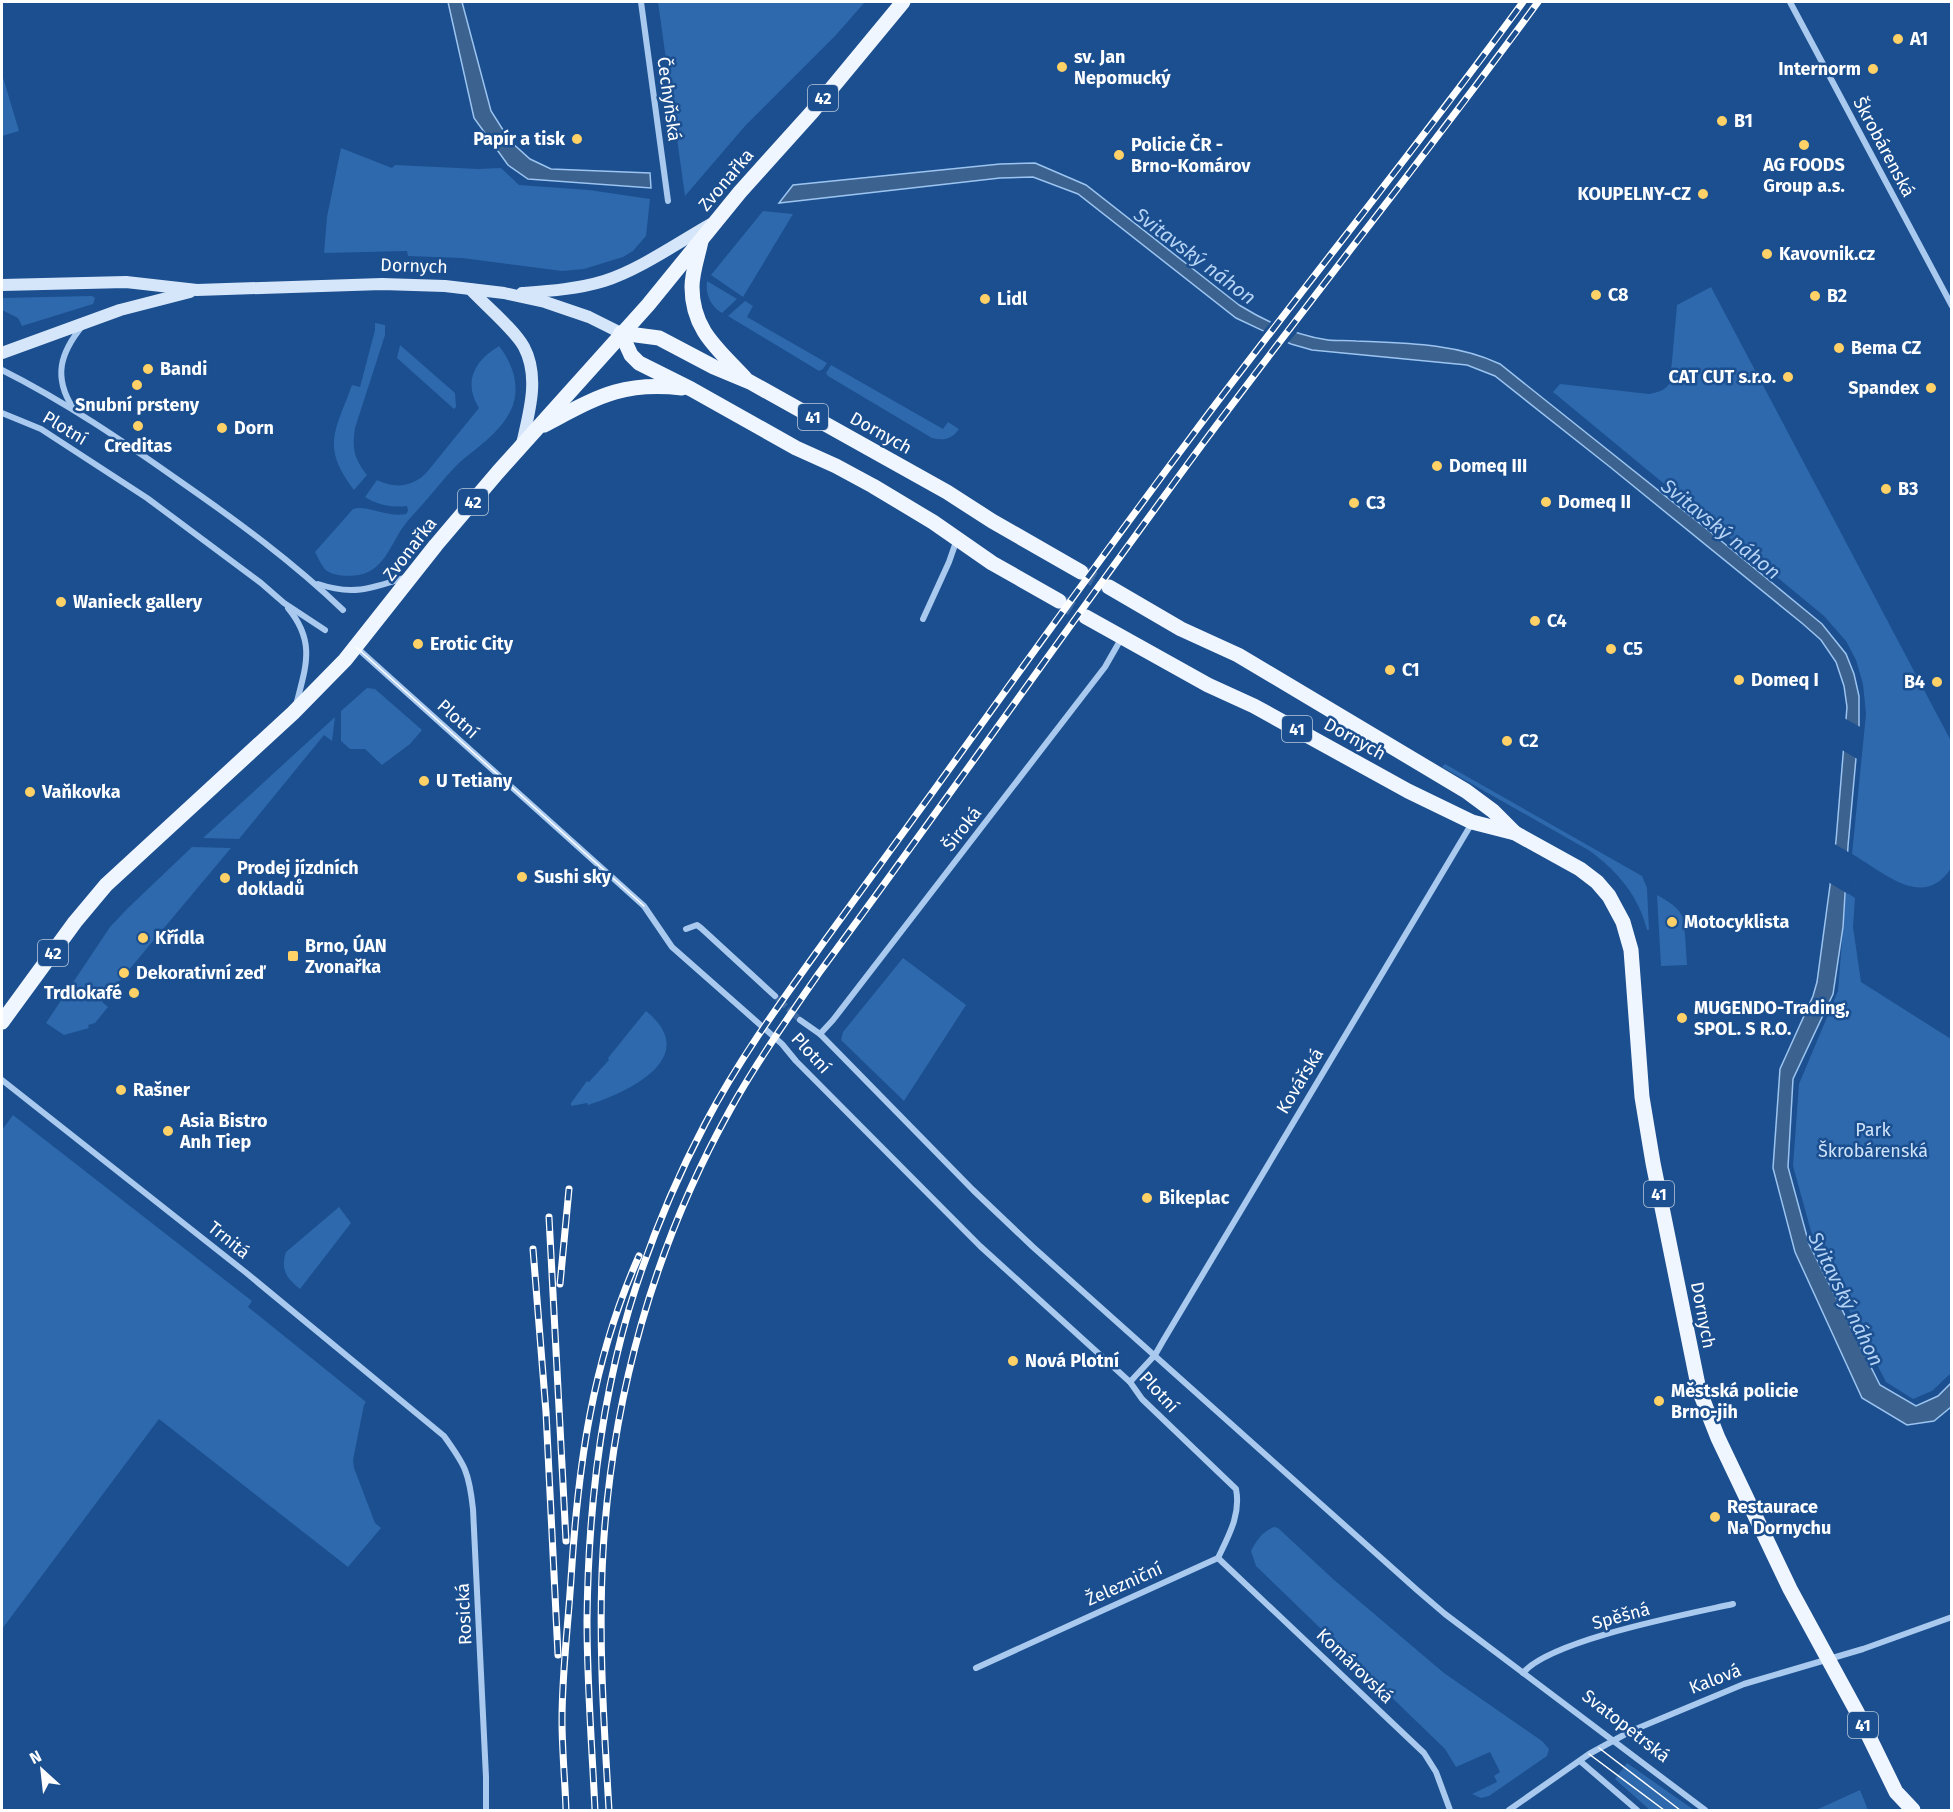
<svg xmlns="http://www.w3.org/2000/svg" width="1953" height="1812" viewBox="0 0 1953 1812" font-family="'Fira Sans',sans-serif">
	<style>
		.green { fill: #2e69ad }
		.water { fill: #3c6290; stroke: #9cc4f0; stroke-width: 1.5 }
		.pier { fill: #1b4f8f }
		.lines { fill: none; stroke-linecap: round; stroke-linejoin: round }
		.minor-tunnel { stroke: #3d69a0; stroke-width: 6; stroke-dasharray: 6 3; stroke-linecap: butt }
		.primary-tunnel { stroke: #3d69a0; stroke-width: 15; stroke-dasharray: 15 8; stroke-linecap: butt }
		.minor { stroke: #a9c9ee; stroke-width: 6 }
		.secondary { stroke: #d6e6fa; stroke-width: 12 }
		.primary { stroke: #f0f6ff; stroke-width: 15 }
		.tram { stroke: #fff; stroke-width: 1.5 }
		.rail-casing { stroke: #fff; stroke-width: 7 }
		.rail { stroke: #1b4f8f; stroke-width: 4.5; stroke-dasharray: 14; stroke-linecap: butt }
		.poi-dot { fill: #ffd166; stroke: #1b4f8f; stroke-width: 2 }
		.labels { text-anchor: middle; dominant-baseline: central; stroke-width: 5; stroke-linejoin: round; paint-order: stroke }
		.shield { fill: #1b4f8f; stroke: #bbcadd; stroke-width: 1.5 }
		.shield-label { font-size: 16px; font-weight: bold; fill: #fff }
		.poi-label { font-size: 18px; font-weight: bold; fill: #fff; stroke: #1b4f8f; text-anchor: start }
		.street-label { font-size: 18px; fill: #fff; stroke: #1b4f8f }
		.park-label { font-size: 18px; fill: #cfe3fa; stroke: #1b4f8f }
		.water-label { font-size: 20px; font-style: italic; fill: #b5d3f5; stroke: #1b4f8f }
	</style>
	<rect width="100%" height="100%" fill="#1b4f8f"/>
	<!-- green -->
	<g class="green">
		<path d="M658,2H865L835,36L745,126L685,196Z"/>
		<path d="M2,74L19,131L2,136Z"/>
		<path d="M341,148L392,168L395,165L478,169L501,168L519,185L589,190L650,199L646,236L633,251L623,257L584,269L562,271L462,258L408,256L407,251L324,253L327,217Z"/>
		<path d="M763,211L793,214L743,297L711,275Z"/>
		<path d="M707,281L737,299L722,313C711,307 705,294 707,281Z"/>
		<path d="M1711,287L1951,741V868C1924,911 1883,872 1852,854L1866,714L1863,684L1856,660L1846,641L1824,616L1553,392L1560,384L1649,394C1659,392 1664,391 1670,383L1677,305Z"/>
		<path d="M92,296L95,298L93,304L22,326L18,318L2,310V298Z"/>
		<path d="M745,301L753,306L747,317L827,363L823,369L819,371L728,316Z"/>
		<path d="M375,323L385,325V335L355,428C352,449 354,458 367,475L354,490C321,446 335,432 352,385L360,387L375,330Z"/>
		<path d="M400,345L455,393L456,407L454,409L397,358Z"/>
		<path d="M499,346C512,363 520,384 513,405C503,432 477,447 457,465C444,478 433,493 421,506C413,515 404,524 398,535C389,550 382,568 363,574C353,577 330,577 324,568C320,563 318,557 315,552L353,509C366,504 387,518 406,514L408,511L407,506C393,508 377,505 365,497L377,480C395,489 413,487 427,472L479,408C463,382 474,361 499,346Z"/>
		<path d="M831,365L943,429L948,422L959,429C952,439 944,441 932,438L828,376L826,373Z"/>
		<path d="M367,688L375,689L422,730L410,744L382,765L365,749H350L341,741V711Z"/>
		<path d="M335,717L332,741L324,735L239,839L203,838Z"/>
		<path d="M1445,764L1642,876L1647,888L1649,930H1647C1639,896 1617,871 1590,851L1442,767Z"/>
		<path d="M192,847L231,848L102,1002L108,1007L95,1023L88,1025L89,1028L64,1035L46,1023L110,927L127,909Z"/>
		<path d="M1846,892L1855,898L1853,927L1861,982L1951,1039V1373L1932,1391L1913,1399L1886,1382L1814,1242L1793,1166L1799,1084L1838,991Z"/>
		<path d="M1657,895C1669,902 1679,907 1684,920L1687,965L1661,966Z"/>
		<path d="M903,958L966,1005L904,1101L841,1040L843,1032Z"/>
		<path d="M646,1011C703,1057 628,1093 588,1105L587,1103L571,1106V1103L587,1081L589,1082L609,1060L608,1058Z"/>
		<path d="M13,1115L252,1301L248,1307L366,1402L364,1405L353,1460L354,1468L375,1523L381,1528L348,1567L159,1419L2,1629V1130Z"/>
		<path d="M339,1207L351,1223L300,1289C287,1279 280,1269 286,1252Z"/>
		<path d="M1274,1527L1278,1528L1333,1579L1444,1673L1542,1741L1549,1749L1547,1756L1489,1796L1481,1798L1472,1794L1497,1782L1494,1776L1500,1772L1490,1752L1456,1767L1445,1749L1256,1566L1251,1551C1256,1541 1263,1531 1274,1527Z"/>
		<path d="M1627,1763L1694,1810H1650L1615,1779Z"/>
		<path d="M1860,1790L1868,1810H1816Z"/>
	</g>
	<!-- water -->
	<g class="water">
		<path d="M448,2H462L491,111L510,141L530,159L551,169L650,173L651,188L528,179L508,165L474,118Z"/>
		<path d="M1035,163L1086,185L1239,305C1265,321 1298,336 1328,340C1337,341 1347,340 1356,341C1403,343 1456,343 1500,364L1708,530L1822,624L1846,654L1854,674L1859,696V725L1848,846L1843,927L1833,994L1793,1079L1788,1167L1809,1244L1880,1385L1916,1406L1938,1396L1951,1383V1407L1934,1421L1907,1425L1862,1398L1795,1252L1773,1168L1780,1069L1813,996L1817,982L1836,841L1847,707L1844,686L1836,662L1821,640L1803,624L1610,467L1495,376L1467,365L1312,350L1291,344L1236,318L1078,194L1033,177L1000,178L779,203L793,185L1000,164Z"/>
	</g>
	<!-- pier -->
	<g class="pier">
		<path d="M1273,319L1299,330L1286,345L1262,333Z"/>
		<path d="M1844,718L1862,728L1859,760L1842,750Z"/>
		<path d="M1833,843L1850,853L1848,894L1828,882Z"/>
	</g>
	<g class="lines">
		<!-- minor-tunnel -->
		<path class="minor-tunnel" d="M775,996L800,1020"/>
		<!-- primary-tunnel -->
		<g class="primary-tunnel">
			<path d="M1081,572L1109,587"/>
			<path d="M1059,601L1086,617"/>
		</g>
		<!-- minor -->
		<g class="minor">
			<path d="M641,2L668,201"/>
			<path d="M1790,2L1952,306"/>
			<path d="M2,370C64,401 123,441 181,482C237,521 293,562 343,610"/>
			<path d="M73,408C53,377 60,353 83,325"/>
			<path d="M2,413L41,429L147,498L261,583L284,603L325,630"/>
			<path d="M318,584C353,596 373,588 407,577"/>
			<path d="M288,608C316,642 306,666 296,705"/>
			<path d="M923,619L949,562L957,539"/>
			<path d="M356,647L644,906L672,947L782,1044L796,1061L980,1246L1130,1382L1142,1399L1236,1489C1241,1514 1229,1535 1218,1558L976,1668"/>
			<path d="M686,929L697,925L701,928L775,996"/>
			<path d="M800,1020L820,1034L973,1190L1033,1247L1417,1590L1445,1614L1705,1810"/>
			<path d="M820,1034L833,1020L1105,667L1121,639"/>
			<path d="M2,1080L244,1271L444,1436C465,1465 469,1472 473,1509L486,1777V1810"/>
			<path d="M1130,1382L1155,1355L1163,1341L1472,823"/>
			<path d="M1218,1558L1424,1753L1436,1772L1450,1810"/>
			<path d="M1523,1673C1550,1640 1688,1614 1733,1604"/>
			<path d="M1580,1761L1637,1810"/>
			<path d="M1509,1810L1589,1754L1631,1731L1744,1684L1863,1649L1952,1617"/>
		</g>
		<!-- secondary -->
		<g class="secondary">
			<path d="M2,285L126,282L197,290L382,284L445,286L504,293L545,302L589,317L621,333"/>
			<path d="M470,289C485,305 514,329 524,347C540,377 529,413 522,444"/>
			<path d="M522,293C549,291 578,289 604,281C639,270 679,242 711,224"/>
			<path d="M2,353L120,310L190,292"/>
		</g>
		<!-- primary -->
		<g class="primary">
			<path d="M701,241C698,256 692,272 692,287C692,330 718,349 745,378"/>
			<path d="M621,333L659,338L714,367L750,382L947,492L992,521L1081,572"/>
			<path d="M621,333L631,355L639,363L691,389L796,448L836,466L873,486L933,522L992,563L1059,601"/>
			<path d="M544,425C596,398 621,381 682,388"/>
			<path d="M1109,587L1181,629L1238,655L1466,791L1493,811L1515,833"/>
			<path d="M1086,617L1208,685L1254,706L1408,791L1472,822L1515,833L1580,869L1597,882L1609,896L1623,922L1631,950L1642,1097L1653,1163L1699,1390L1718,1438L1790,1589L1857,1712L1896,1792L1913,1810"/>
			<path d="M2,1022L75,922L106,885L293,713L345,660L436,545L498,472L648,305L740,192L812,112L903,2"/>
		</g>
		<!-- tram -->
		<g class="tram">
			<path d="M356,647L644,906"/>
			<path d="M1599,1748L1680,1810"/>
			<path d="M1589,1754L1664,1810"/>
		</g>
		<!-- rail casing -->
		<g class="rail-casing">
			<g id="rail">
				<path d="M549,1217L566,1541"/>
				<path d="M533,1249L546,1412L558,1655"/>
				<path d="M560,1284L569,1189"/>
				<path d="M566,1810C565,1780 562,1750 562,1720C562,1673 568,1626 571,1579C578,1466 592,1361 639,1256"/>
				<path d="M595,1810C592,1747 587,1684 587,1621C588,1516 599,1411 629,1309C648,1246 674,1183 705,1124C739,1059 783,999 826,939C863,888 900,837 937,786C1021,669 1105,552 1191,437C1300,291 1416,149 1523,2"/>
				<path d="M609,1810C604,1725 598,1638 603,1552C612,1397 654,1246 730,1110C756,1063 788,1018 819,973C949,797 1074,618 1204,442C1314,294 1430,150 1538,2"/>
			</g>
		</g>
		<!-- rail -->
		<use href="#rail" class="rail"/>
	</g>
	<!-- markers -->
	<g class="poi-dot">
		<circle cx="1898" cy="39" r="6"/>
		<circle cx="1062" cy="67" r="6"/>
		<circle cx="1873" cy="69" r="6"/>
		<circle cx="1722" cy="121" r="6"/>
		<circle cx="577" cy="139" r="6"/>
		<circle cx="1804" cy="145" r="6"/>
		<circle cx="1119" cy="155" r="6"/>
		<circle cx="1703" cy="194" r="6"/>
		<circle cx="1767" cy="254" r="6"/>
		<circle cx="1596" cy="295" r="6"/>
		<circle cx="1815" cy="296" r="6"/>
		<circle cx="985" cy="299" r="6"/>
		<circle cx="1839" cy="348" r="6"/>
		<circle cx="148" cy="369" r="6"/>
		<circle cx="1788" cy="377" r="6"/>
		<circle cx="137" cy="385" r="6"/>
		<circle cx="1931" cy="388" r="6"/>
		<circle cx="138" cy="426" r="6"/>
		<circle cx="222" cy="428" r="6"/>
		<circle cx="1437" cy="466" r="6"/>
		<circle cx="1886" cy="489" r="6"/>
		<circle cx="1546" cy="502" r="6"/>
		<circle cx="1354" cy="503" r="6"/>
		<circle cx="61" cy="602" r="6"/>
		<circle cx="1535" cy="621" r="6"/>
		<circle cx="418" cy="644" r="6"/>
		<circle cx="1611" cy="649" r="6"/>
		<circle cx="1390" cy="670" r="6"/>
		<circle cx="1739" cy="680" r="6"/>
		<circle cx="1937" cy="682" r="6"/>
		<circle cx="1507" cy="741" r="6"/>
		<circle cx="424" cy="781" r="6"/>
		<circle cx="30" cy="792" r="6"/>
		<circle cx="522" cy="877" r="6"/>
		<circle cx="225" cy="878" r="6"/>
		<circle cx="1672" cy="922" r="6"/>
		<circle cx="143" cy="938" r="6"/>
		<rect x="287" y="950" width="12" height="12" rx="3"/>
		<circle cx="124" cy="973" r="6"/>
		<circle cx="134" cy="993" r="6"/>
		<circle cx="1682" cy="1018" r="6"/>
		<circle cx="121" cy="1090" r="6"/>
		<circle cx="168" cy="1131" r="6"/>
		<circle cx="1147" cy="1198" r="6"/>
		<circle cx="1013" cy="1361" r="6"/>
		<circle cx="1659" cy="1401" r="6"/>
		<circle cx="1715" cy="1517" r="6"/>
	</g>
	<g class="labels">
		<!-- shield labels -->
		<g class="shield">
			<rect x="808" y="85" width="30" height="26" rx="4.5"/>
			<rect x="798" y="404" width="30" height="26" rx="4.5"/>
			<rect x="458" y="489" width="30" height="26" rx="4.5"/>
			<rect x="1282" y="716" width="30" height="26" rx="4.5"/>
			<rect x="38" y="940" width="30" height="26" rx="4.5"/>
			<rect x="1644" y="1181" width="30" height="26" rx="4.5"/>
			<rect x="1848" y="1712" width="30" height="26" rx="4.5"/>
		</g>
		<g class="shield-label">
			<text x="823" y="98">42</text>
			<text x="813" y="417">41</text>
			<text x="473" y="502">42</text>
			<text x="1297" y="729">41</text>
			<text x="53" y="953">42</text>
			<text x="1659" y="1194">41</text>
			<text x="1863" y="1725">41</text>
		</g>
		<!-- poi labels -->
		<g class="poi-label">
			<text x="1910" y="39">A1</text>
			<text x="1074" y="57">sv. Jan<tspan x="1074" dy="21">Nepomucký</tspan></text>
			<text x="1861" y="69" text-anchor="end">Internorm</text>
			<text x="1734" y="121">B1</text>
			<text x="565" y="139" text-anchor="end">Papír a tisk</text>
			<text x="1131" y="145">Policie ČR -<tspan x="1131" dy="21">Brno-Komárov</tspan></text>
			<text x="1804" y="165" text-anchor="middle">AG FOODS<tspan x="1804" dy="21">Group a.s.</tspan></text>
			<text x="1691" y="194" text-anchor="end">KOUPELNY-CZ</text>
			<text x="1779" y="254">Kavovnik.cz</text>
			<text x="1608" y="295">C8</text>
			<text x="1827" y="296">B2</text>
			<text x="997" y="299">Lidl</text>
			<text x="1851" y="348">Bema CZ</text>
			<text x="160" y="369">Bandi</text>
			<text x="1776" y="377" text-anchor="end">CAT CUT s.r.o.</text>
			<text x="1919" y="388" text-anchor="end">Spandex</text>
			<text x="137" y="405" text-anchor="middle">Snubní prsteny</text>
			<text x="234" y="428">Dorn</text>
			<text x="138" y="446" text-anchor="middle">Creditas</text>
			<text x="1449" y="466">Domeq III</text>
			<text x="1898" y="489">B3</text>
			<text x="1558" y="502">Domeq II</text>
			<text x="1366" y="503">C3</text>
			<text x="73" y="602">Wanieck gallery</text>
			<text x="1547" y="621">C4</text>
			<text x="430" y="644">Erotic City</text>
			<text x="1623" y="649">C5</text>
			<text x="1402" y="670">C1</text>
			<text x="1751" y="680">Domeq I</text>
			<text x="1925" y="682" text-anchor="end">B4</text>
			<text x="1519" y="741">C2</text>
			<text x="436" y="781">U Tetiany</text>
			<text x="42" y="792">Vaňkovka</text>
			<text x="237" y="868">Prodej jízdních<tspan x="237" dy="21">dokladů</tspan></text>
			<text x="534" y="877">Sushi sky</text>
			<text x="1684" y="922">Motocyklista</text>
			<text x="155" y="938">Křídla</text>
			<text x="305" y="946">Brno, ÚAN<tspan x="305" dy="21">Zvonařka</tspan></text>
			<text x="136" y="973">Dekorativní zeď</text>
			<text x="122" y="993" text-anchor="end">Trdlokafé</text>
			<text x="1694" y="1008">MUGENDO-Trading,<tspan x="1694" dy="21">SPOL. S R.O.</tspan></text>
			<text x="133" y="1090">Rašner</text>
			<text x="180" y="1121">Asia Bistro<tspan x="180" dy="21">Anh Tiep</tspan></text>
			<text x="1159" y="1198">Bikeplac</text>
			<text x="1025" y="1361">Nová Plotní</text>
			<text x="1671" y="1391">Městská policie<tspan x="1671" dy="21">Brno-jih</tspan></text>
			<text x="1727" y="1507">Restaurace<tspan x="1727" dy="21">Na Dornychu</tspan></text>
		</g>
		<!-- street labels -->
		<g class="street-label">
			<text transform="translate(669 99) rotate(82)">Čechyňská</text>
			<text transform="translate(1884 147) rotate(62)">Škrobárenská</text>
			<text transform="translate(726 180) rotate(-50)">Zvonařka</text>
			<text transform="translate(414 266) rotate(2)">Dornych</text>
			<text transform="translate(65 428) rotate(31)">Plotní</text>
			<text transform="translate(881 433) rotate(29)">Dornych</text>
			<text transform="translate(410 549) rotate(-52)">Zvonařka</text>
			<text transform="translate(458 719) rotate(42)">Plotní</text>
			<text transform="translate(1355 739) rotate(29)">Dornych</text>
			<text transform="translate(962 829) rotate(-52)">Široká</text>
			<text transform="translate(811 1053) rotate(47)">Plotní</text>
			<text transform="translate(1300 1081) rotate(-59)">Kovářská</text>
			<text transform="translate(229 1240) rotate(39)">Trnitá</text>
			<text transform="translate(1703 1315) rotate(79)">Dornych</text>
			<text transform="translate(1159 1392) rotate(47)">Plotní</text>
			<text transform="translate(1124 1584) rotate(-24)">Železniční</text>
			<text transform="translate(464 1614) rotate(-93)">Rosická</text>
			<text transform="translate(1621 1616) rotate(-15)">Spěšná</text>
			<text transform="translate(1355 1666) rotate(44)">Komárovská</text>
			<text transform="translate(1715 1679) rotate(-21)">Kalová</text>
			<text transform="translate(1626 1726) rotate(38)">Svatopetrská</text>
		</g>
		<!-- park labels -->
		<g class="park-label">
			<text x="1873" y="1130">Park<tspan x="1873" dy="21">Škrobárenská</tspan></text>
		</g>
		<!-- water labels -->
		<g class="water-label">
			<text transform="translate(1195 256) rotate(37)">Svitavský náhon</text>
			<text transform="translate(1721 529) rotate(39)">Svitavský náhon</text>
			<text transform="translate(1846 1299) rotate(64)">Svitavský náhon</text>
		</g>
	</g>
	<!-- border -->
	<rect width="1953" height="1812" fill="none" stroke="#ffffff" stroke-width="6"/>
	<!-- north arrow -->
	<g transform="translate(42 1770) rotate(333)" stroke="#1b4f8f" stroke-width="4.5" paint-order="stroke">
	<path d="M0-4.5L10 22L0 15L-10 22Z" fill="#ffffff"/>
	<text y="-9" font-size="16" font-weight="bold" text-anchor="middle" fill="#ffffff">N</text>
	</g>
</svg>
